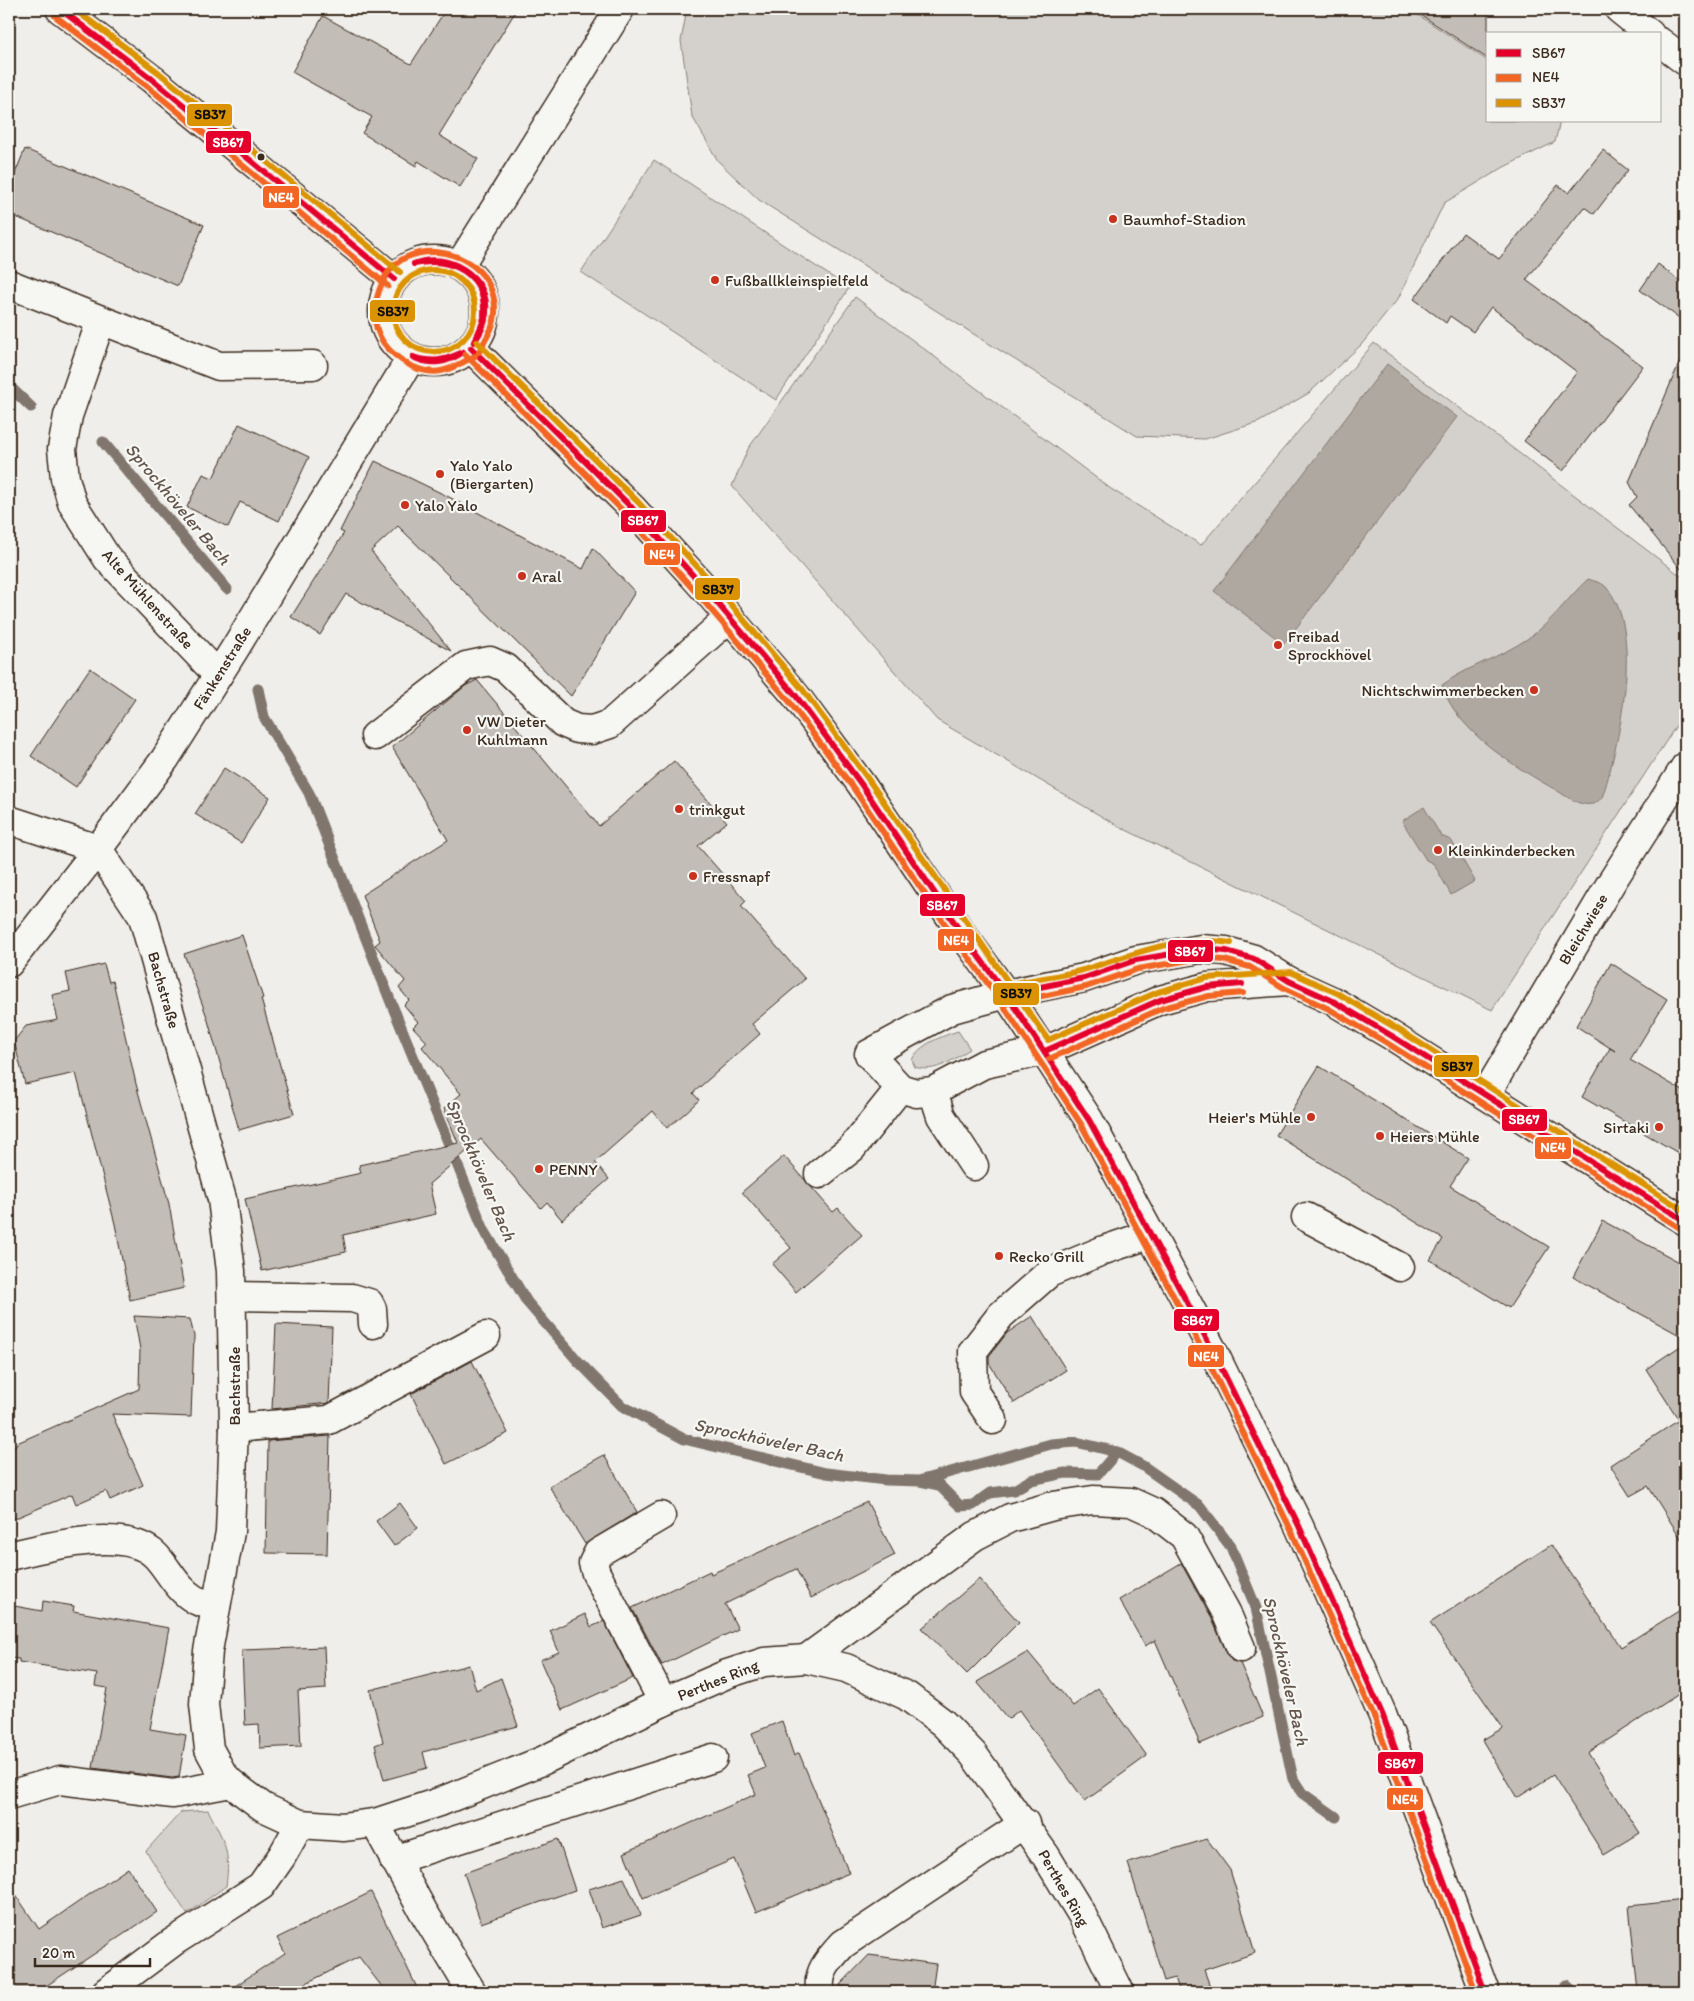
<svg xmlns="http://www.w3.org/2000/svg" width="1694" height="2001" viewBox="0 0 1694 2001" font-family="Itim,sans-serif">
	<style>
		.green { fill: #d4d1cc; stroke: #887e75 }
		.water { fill: #afa8a1; stroke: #81766d }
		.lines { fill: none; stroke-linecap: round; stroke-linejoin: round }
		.stream { stroke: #81766d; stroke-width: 11 }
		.building { fill: #c2bdb7; stroke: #3b2a1e }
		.minor-casing { stroke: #3b2a1e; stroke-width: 31 }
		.major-casing { stroke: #3b2a1e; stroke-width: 31 }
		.minor { stroke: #f6f6f2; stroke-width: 28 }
		.major { stroke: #f6f6f2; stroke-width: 28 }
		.bus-1-casing { stroke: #f6f6f2; stroke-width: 10 }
		.bus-2-casing { stroke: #f6f6f2; stroke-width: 10 }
		.bus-3-casing { stroke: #f6f6f2; stroke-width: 10 }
		.bus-1 { stroke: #e4002b; stroke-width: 6 }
		.bus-2 { stroke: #f26522; stroke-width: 6 }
		.bus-3 { stroke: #db9304; stroke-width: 6 }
		.bus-dot { fill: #3b2a1e; stroke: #f6f6f2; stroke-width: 2 }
		.poi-dot { fill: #c8321e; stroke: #f6f6f2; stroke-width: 2 }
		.labels { text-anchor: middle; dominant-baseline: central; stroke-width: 4.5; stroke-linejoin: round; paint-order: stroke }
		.poi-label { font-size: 16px; fill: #3b2a1e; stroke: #f6f6f2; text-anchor: start }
		.street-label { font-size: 16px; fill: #3b2a1e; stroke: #f6f6f2 }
		.water-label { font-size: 18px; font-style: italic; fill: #64564c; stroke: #f6f6f2 }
		.line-badge { stroke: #f6f6f2; stroke-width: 2 }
		.badge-label { font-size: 14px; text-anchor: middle; font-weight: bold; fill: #fff }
		.pale-badge-label { font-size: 14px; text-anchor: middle; font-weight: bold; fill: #111 }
	</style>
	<rect width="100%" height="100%" fill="#efeeea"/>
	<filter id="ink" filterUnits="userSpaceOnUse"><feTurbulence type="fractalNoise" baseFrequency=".02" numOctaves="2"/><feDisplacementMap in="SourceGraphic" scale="10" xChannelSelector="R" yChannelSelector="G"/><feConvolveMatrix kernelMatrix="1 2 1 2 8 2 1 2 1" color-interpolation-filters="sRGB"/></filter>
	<g filter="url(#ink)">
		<!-- green -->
		<g class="green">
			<path d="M687,9H1409L1488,61V121H1560L1555,142L1504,167L1444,203L1398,299L1361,345L1309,393L1259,422L1205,439L1137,436L759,200L718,161L692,116L681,41Z"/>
			<path d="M654,160L849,288L776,400L581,272Z"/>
			<path d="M855,297L1111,489L1201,545L1374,343L1685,579V712L1492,1010L1118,826L937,720L732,486L748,449Z"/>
			<path d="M958,1031L970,1049C954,1059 935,1074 915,1067L912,1060C919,1044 943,1036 958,1031Z"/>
			<path d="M208,1810C224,1841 231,1850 226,1886L187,1914L146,1851L181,1812Z"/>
		</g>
		<!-- water -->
		<g class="water">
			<path d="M1387,364L1457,417L1284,644L1214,591Z"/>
			<path d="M1588,579C1593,581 1601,582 1605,586C1646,628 1618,749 1602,798C1599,800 1595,804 1592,804C1580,807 1566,796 1556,790C1517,768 1456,732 1442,685C1468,666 1501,657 1527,639C1551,624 1567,598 1588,579Z"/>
			<path d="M1424,807L1441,836L1451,840L1475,881L1451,895L1434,864L1426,860L1402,821Z"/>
		</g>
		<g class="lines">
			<!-- stream -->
			<g class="stream">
				<path d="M9,386L31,407"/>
				<path d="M103,442L227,589"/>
				<path d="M258,689L264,717L309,793L390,1000L484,1230L527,1302L577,1360L622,1406L684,1439L826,1473L886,1480L920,1481L939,1485L960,1506L973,1505L990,1493L1014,1490L1031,1480L1065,1473L1098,1474L1117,1452"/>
				<path d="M922,1480L1051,1444L1076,1442L1117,1452L1143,1466L1200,1506L1231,1547L1256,1608L1293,1779L1302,1793L1336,1817"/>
				<path d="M1566,1985L1574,1992"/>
			</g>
		</g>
		<!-- building -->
		<g class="building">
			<path d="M446,9H517L439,135L478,159L460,187L418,161L416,166L362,133L372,117L292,72L323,16L411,64Z"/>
			<path d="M1412,9H1488V59Z"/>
			<path d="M25,149L204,225L178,286L9,214V188Z"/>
			<path d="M1603,150L1628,170L1594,214L1584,207L1526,280L1643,366L1563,471L1524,441L1577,372L1491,307L1473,332L1450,316L1446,323L1414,299L1463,233L1499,259L1558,185L1569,193Z"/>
			<path d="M1658,264L1685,285V322L1640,290Z"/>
			<path d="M1685,349V574L1629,505L1637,497L1629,482Z"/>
			<path d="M239,424L309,457L279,521L240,502L228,527L187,507L203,474L213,478Z"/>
			<path d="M375,461L447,496L583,569L593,548L635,592L571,696L398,526L371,551L451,651L346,594L320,635L291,617L344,533L340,531Z"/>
			<path d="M90,668L135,699L76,787L31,756Z"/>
			<path d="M477,680L599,826L674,761L727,822L698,846L746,901L741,906L805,979L752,1024L760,1034L693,1093L699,1100L684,1114L667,1128L653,1111L595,1162L609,1179L562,1220L547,1202L541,1208L481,1139L429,1184L436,1214L343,1235L346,1252L262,1271L245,1199L361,1173L359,1165L458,1143L444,1108L461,1094L422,1047L427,1042L413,1027L418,1022L404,1005L409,1000L399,988L405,981L375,945L380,941L362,895L448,840L392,747L465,686Z"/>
			<path d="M224,768L270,797L241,843L195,814Z"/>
			<path d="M242,935L263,998L261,999L294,1114L239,1130L207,1017L184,954Z"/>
			<path d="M1611,963L1667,999L1630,1060L1685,1092V1157L1582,1097L1610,1048L1615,1051L1576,1026Z"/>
			<path d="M104,964L109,982L113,981L136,1084L169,1204L184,1288L130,1300L115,1224L76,1073L25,1084L14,1041L26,1026L58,1020L52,995L70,991L66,973Z"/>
			<path d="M1319,1066L1468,1158L1450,1186L1549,1247L1509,1308L1430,1260L1443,1239L1276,1135Z"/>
			<path d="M784,1156L833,1212L838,1208L862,1235L796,1292L772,1264L791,1248L742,1192Z"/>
			<path d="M1603,1221L1685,1265V1338L1573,1277Z"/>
			<path d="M134,1316L190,1319L194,1336L191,1417L112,1414L143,1485L110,1500L106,1491L76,1504L72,1494L9,1521V1454L17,1443L139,1389L140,1349Z"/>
			<path d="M1032,1316L1066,1370L1014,1403L989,1363V1356L1007,1333Z"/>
			<path d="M276,1324L332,1327L329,1403L272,1409Z"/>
			<path d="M1685,1343V1545L1648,1486L1630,1496L1610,1465L1679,1420L1646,1369Z"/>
			<path d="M472,1361L508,1433L446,1464L411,1394Z"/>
			<path d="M330,1436L327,1554L266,1553L268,1441Z"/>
			<path d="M604,1455L637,1512L585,1544L549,1486Z"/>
			<path d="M867,1502L895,1555L811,1598L796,1569L725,1604L738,1629L662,1665L632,1608L710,1571L711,1574L782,1542Z"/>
			<path d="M400,1503L418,1528L394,1546L376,1521Z"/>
			<path d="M1551,1545L1621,1647L1685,1607V1690L1588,1753L1640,1833L1604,1855L1553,1775L1517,1798L1482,1740L1503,1728L1430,1623Z"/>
			<path d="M1181,1563L1212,1619L1227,1654L1232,1661L1240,1663L1263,1717L1200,1744L1155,1640L1145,1646L1119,1600Z"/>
			<path d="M979,1579L1019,1622L967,1674L922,1628Z"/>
			<path d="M43,1601L74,1606L73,1611L169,1628L150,1729L186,1735L179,1777L172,1778L93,1768L107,1688L95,1686L97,1674L19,1662V1659L9,1658V1605L42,1611Z"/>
			<path d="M585,1614L591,1627L604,1621L633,1678L562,1710L540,1660L559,1652L550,1631Z"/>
			<path d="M324,1647L326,1689L298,1691L301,1746L260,1748L259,1724L245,1725L242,1650Z"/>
			<path d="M1028,1652L1073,1706L1098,1688L1147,1756L1085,1801L1019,1710L1008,1719L977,1682Z"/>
			<path d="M469,1665L476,1690L501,1678L518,1726L423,1752L427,1768L384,1780L375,1745L383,1742L370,1690Z"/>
			<path d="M782,1721L794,1756L799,1753L849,1873L756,1912L734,1859L643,1898L624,1853L756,1794L748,1775L765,1768L752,1733Z"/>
			<path d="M558,1839L575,1890L481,1923L464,1873Z"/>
			<path d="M1207,1839L1230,1870L1255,1953L1204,1970L1212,1992H1180L1175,1978L1164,1981L1128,1863Z"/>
			<path d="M128,1868L157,1912L37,1992H9V1885L39,1929Z"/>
			<path d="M624,1878L641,1915L602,1928L589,1889Z"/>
			<path d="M371,1892L419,1992H386L359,1957L288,1992H226L285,1953L277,1938Z"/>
			<path d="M1685,1900V1992H1638L1629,1906Z"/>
			<path d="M869,1955L936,1964L932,1992H881L839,1986Z"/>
		</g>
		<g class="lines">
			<!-- minor casing -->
			<g class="minor-casing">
				<g id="minor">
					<path d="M1619,9L1650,34"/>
					<path d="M1660,42L1685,61"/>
					<path d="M459,266L620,9"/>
					<path d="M9,284L219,366L313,365"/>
					<path d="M101,320L68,416L62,449L65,478L72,503L107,558L218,675"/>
					<path d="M375,736L466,666L490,661L506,668L563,723L577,729L592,730L610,724L730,617"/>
					<path d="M9,820L98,849L143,917L222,1199L231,1271L234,1428L230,1532L208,1651L204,1704L209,1749L222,1773L231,1783L263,1807L300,1824L343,1827L375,1823L442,1801L542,1761L663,1702L727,1674L764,1662L806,1659L846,1668L907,1696L943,1723L973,1754L1046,1856L1082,1915L1120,1992"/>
					<path d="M9,963L98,849L165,759L234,650L411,358"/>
					<path d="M1006,994L952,1009L869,1054L900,1088L916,1093L933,1091L984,1064L1045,1051"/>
					<path d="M933,1091L941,1116L974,1166"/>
					<path d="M1486,1094L1611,883L1685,767"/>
					<path d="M819,1174L852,1148L900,1088"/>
					<path d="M1306,1217L1400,1267"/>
					<path d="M232,1296L352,1298L369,1303L372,1309L373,1324"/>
					<path d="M993,1420L974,1392L973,1351L1001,1315L1049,1273L1104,1250L1151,1234"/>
					<path d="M234,1428L329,1420L486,1336"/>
					<path d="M661,1516L598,1553L593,1563L596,1573L663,1702"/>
					<path d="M9,1556C46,1547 126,1525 156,1556C169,1570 177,1589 194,1599C200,1603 209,1604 216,1606"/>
					<path d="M806,1659L975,1536L1010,1518L1053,1506L1093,1500L1131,1502L1153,1512L1184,1536L1226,1612L1241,1648"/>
					<path d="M9,1795L60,1780L173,1794L231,1783"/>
					<path d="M375,1823L423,1911L472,1992"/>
					<path d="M394,1860L713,1758"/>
					<path d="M106,1992L173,1942L261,1886L282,1856L300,1824"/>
					<path d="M821,1992C815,1973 831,1957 843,1944L1025,1823"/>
				</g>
			</g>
			<!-- major casing -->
			<g class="major-casing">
				<g id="major">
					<path d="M60,9L152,79L394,279"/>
					<circle cx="434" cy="311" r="51"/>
					<path d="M471,348L632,508L708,592L796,696L861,784L958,928L1006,994L1089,1120L1212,1349L1299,1526L1383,1716L1485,1992"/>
					<path d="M1006,994L1084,978L1136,960L1201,949L1226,951L1254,959L1289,981L1333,1001L1392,1036L1685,1221"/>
					<path d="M1045,1051L1160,1000L1207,987L1289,981"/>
				</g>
			</g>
			<!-- minor -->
			<use href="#minor" class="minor"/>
			<!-- major -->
			<use href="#major" class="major"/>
			<!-- bus-1 casing -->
			<g class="bus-1-casing">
				<g id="bus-1">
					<path d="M60,9L152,79L394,279"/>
					<path d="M414,264C446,250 491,276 486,314C485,325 480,334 474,342"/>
					<path d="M414,264C452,256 487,274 484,317C483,325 477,335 474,342"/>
					<path d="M471,348L632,508L708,592L796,696L861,784L958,928L1006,994L1089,1120L1212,1349L1299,1526L1383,1716L1485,1992"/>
					<path d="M413,357C432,363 445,361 463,352"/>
					<path d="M413,357C429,366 449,363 463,352"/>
					<path d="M1006,994L1084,978L1136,960L1201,949L1226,951L1254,959L1289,981L1333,1001L1392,1036L1685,1221"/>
					<path d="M1045,1051L1160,1000L1207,987L1242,984"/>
				</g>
			</g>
			<!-- bus-2 casing -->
			<g class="bus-2-casing">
				<g id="bus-2">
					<path d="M55,16L147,86L388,286"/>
					<path d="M465,354L626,514L701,598L789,701L854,789L951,933L999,999L1081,1124L1204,1353L1291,1530L1375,1719L1476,1992"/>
					<path d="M475,356C463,362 454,369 441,371C432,373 419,370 411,366C375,346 366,318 383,281C387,272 397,261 407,257C446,240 498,267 495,314C494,329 485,339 479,352"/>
					<path d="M1008,1003L1086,987L1138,969L1201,958L1224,960L1250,967L1284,988L1329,1009L1387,1043L1680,1228"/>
					<path d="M1049,1059L1163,1008L1209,996L1243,993"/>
				</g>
			</g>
			<!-- bus-3 casing -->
			<g class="bus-3-casing">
				<g id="bus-3">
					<path d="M74,9L158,72L400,272"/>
					<circle cx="434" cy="311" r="41"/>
					<path d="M477,342L638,502L715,586L803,690L868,779L1048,1040L1158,992L1206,978L1291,972L1337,993L1396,1028L1685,1211"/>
					<path d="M1004,985C1030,980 1057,977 1083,970C1132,955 1179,934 1231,943"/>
				</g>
			</g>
			<!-- bus-1 -->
			<use href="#bus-1" class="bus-1"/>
			<!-- bus-2 -->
			<use href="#bus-2" class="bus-2"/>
			<!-- bus-3 -->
			<use href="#bus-3" class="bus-3"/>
		</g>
	</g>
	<!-- markers -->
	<circle class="bus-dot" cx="261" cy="157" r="4.5"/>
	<g class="poi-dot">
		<circle cx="1113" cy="219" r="5"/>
		<circle cx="715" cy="280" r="5"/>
		<circle cx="440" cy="474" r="5"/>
		<circle cx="405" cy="505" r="5"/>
		<circle cx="522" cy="576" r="5"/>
		<circle cx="1278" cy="645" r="5"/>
		<circle cx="1534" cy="690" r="5"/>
		<circle cx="467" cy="730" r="5"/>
		<circle cx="679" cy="809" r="5"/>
		<circle cx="1438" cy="850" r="5"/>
		<circle cx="693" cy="876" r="5"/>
		<circle cx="1311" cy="1117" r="5"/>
		<circle cx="1659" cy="1127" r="5"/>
		<circle cx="1380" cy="1136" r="5"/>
		<circle cx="539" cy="1169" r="5"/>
		<circle cx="999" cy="1256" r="5"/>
	</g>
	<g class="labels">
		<!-- poi labels -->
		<g class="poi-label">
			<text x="1123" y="219">Baumhof-Stadion</text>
			<text x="725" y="280">Fußballkleinspielfeld</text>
			<text x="450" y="465">Yalo Yalo<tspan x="450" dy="18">(Biergarten)</tspan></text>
			<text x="415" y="505">Yalo Yalo</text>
			<text x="532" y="576">Aral</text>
			<text x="1288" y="636">Freibad<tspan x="1288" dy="18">Sprockhövel</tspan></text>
			<text x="1524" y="690" text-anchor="end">Nichtschwimmerbecken</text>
			<text x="477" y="721">VW Dieter<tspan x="477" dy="18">Kuhlmann</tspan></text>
			<text x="689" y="809">trinkgut</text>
			<text x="1448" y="850">Kleinkinderbecken</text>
			<text x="703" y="876">Fressnapf</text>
			<text x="1301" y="1117" text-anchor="end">Heier's Mühle</text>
			<text x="1649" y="1127" text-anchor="end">Sirtaki</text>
			<text x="1390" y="1136">Heiers Mühle</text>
			<text x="549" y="1169">PENNY</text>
			<text x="1009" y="1256">Recko Grill</text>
		</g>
		<!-- street labels -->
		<g class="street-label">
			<text transform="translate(148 599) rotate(48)">Alte Mühlenstraße</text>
			<text transform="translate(222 668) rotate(-58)">Fänkenstraße</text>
			<text transform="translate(1583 929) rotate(-59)">Bleichwiese</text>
			<text transform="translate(164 990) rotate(74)">Bachstraße</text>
			<text transform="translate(234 1386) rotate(-90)">Bachstraße</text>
			<text transform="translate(718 1680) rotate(-22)">Perthes Ring</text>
			<text transform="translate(1064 1888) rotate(60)">Perthes Ring</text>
		</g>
		<!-- water labels -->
		<g class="water-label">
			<text transform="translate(178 504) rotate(50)">Sprockhöveler Bach</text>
			<text transform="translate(481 1170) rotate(67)">Sprockhöveler Bach</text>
			<text transform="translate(769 1440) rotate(12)">Sprockhöveler Bach</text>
			<text transform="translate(1286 1671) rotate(77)">Sprockhöveler Bach</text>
		</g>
	</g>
	<g class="line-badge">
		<rect x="186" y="103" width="47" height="24" rx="5" fill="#db9304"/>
		<rect x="205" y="130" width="47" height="24" rx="5" fill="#e4002b"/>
		<rect x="262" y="185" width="38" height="24" rx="5" fill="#f26522"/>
		<rect x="369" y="299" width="47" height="24" rx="5" fill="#db9304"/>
		<rect x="620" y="509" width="47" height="24" rx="5" fill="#e4002b"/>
		<rect x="643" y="542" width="38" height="24" rx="5" fill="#f26522"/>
		<rect x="694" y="577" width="47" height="24" rx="5" fill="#db9304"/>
		<rect x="919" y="893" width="47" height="24" rx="5" fill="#e4002b"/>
		<rect x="937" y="928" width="38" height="24" rx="5" fill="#f26522"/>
		<rect x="1167" y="939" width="47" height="24" rx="5" fill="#e4002b"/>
		<rect x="992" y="982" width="48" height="24" rx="5" fill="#db9304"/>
		<rect x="1433" y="1054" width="47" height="24" rx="5" fill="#db9304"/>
		<rect x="1501" y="1108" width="47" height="24" rx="5" fill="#e4002b"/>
		<rect x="1534" y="1136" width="38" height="24" rx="5" fill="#f26522"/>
		<rect x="1173" y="1308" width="47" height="24" rx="5" fill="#e4002b"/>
		<rect x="1187" y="1344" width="38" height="24" rx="5" fill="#f26522"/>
		<rect x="1377" y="1751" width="47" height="24" rx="5" fill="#e4002b"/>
		<rect x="1386" y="1787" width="38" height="24" rx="5" fill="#f26522"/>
	</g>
	<g class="badge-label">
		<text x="228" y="147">SB67</text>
		<text x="281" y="202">NE4</text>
		<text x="643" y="525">SB67</text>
		<text x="662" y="559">NE4</text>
		<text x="942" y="910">SB67</text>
		<text x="956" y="945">NE4</text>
		<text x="1190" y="956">SB67</text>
		<text x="1524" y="1124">SB67</text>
		<text x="1553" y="1152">NE4</text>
		<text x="1197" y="1325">SB67</text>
		<text x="1206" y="1361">NE4</text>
		<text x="1400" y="1768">SB67</text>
		<text x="1405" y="1804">NE4</text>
	</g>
	<g class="pale-badge-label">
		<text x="210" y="119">SB37</text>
		<text x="393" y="316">SB37</text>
		<text x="718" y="594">SB37</text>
		<text x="1016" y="998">SB37</text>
		<text x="1457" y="1071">SB37</text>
	</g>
	<!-- margin -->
	<rect width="1694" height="2001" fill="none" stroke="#f6f6f2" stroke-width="30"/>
	<rect x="15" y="15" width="1664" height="1971" fill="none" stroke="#3b2a1e" stroke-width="2" filter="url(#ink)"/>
	<!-- legend -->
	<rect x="1486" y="32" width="175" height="90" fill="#f6f6f2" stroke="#aba49d"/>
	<rect x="1496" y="49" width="25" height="8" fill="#e4002b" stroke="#aba49d"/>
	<text x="1532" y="58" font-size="15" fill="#3b2a1e">SB67</text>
	<rect x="1496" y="74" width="25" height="8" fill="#f26522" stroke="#aba49d"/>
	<text x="1532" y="82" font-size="15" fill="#3b2a1e">NE4</text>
	<rect x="1496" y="99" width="25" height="8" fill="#db9304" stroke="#aba49d"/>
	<text x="1532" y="108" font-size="15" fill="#3b2a1e">SB37</text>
	<!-- scale -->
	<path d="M35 1958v8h115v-8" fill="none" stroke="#3b2a1e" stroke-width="2.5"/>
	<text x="42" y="1958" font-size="15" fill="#3b2a1e" stroke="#f6f6f2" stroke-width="4" paint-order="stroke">20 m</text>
</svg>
